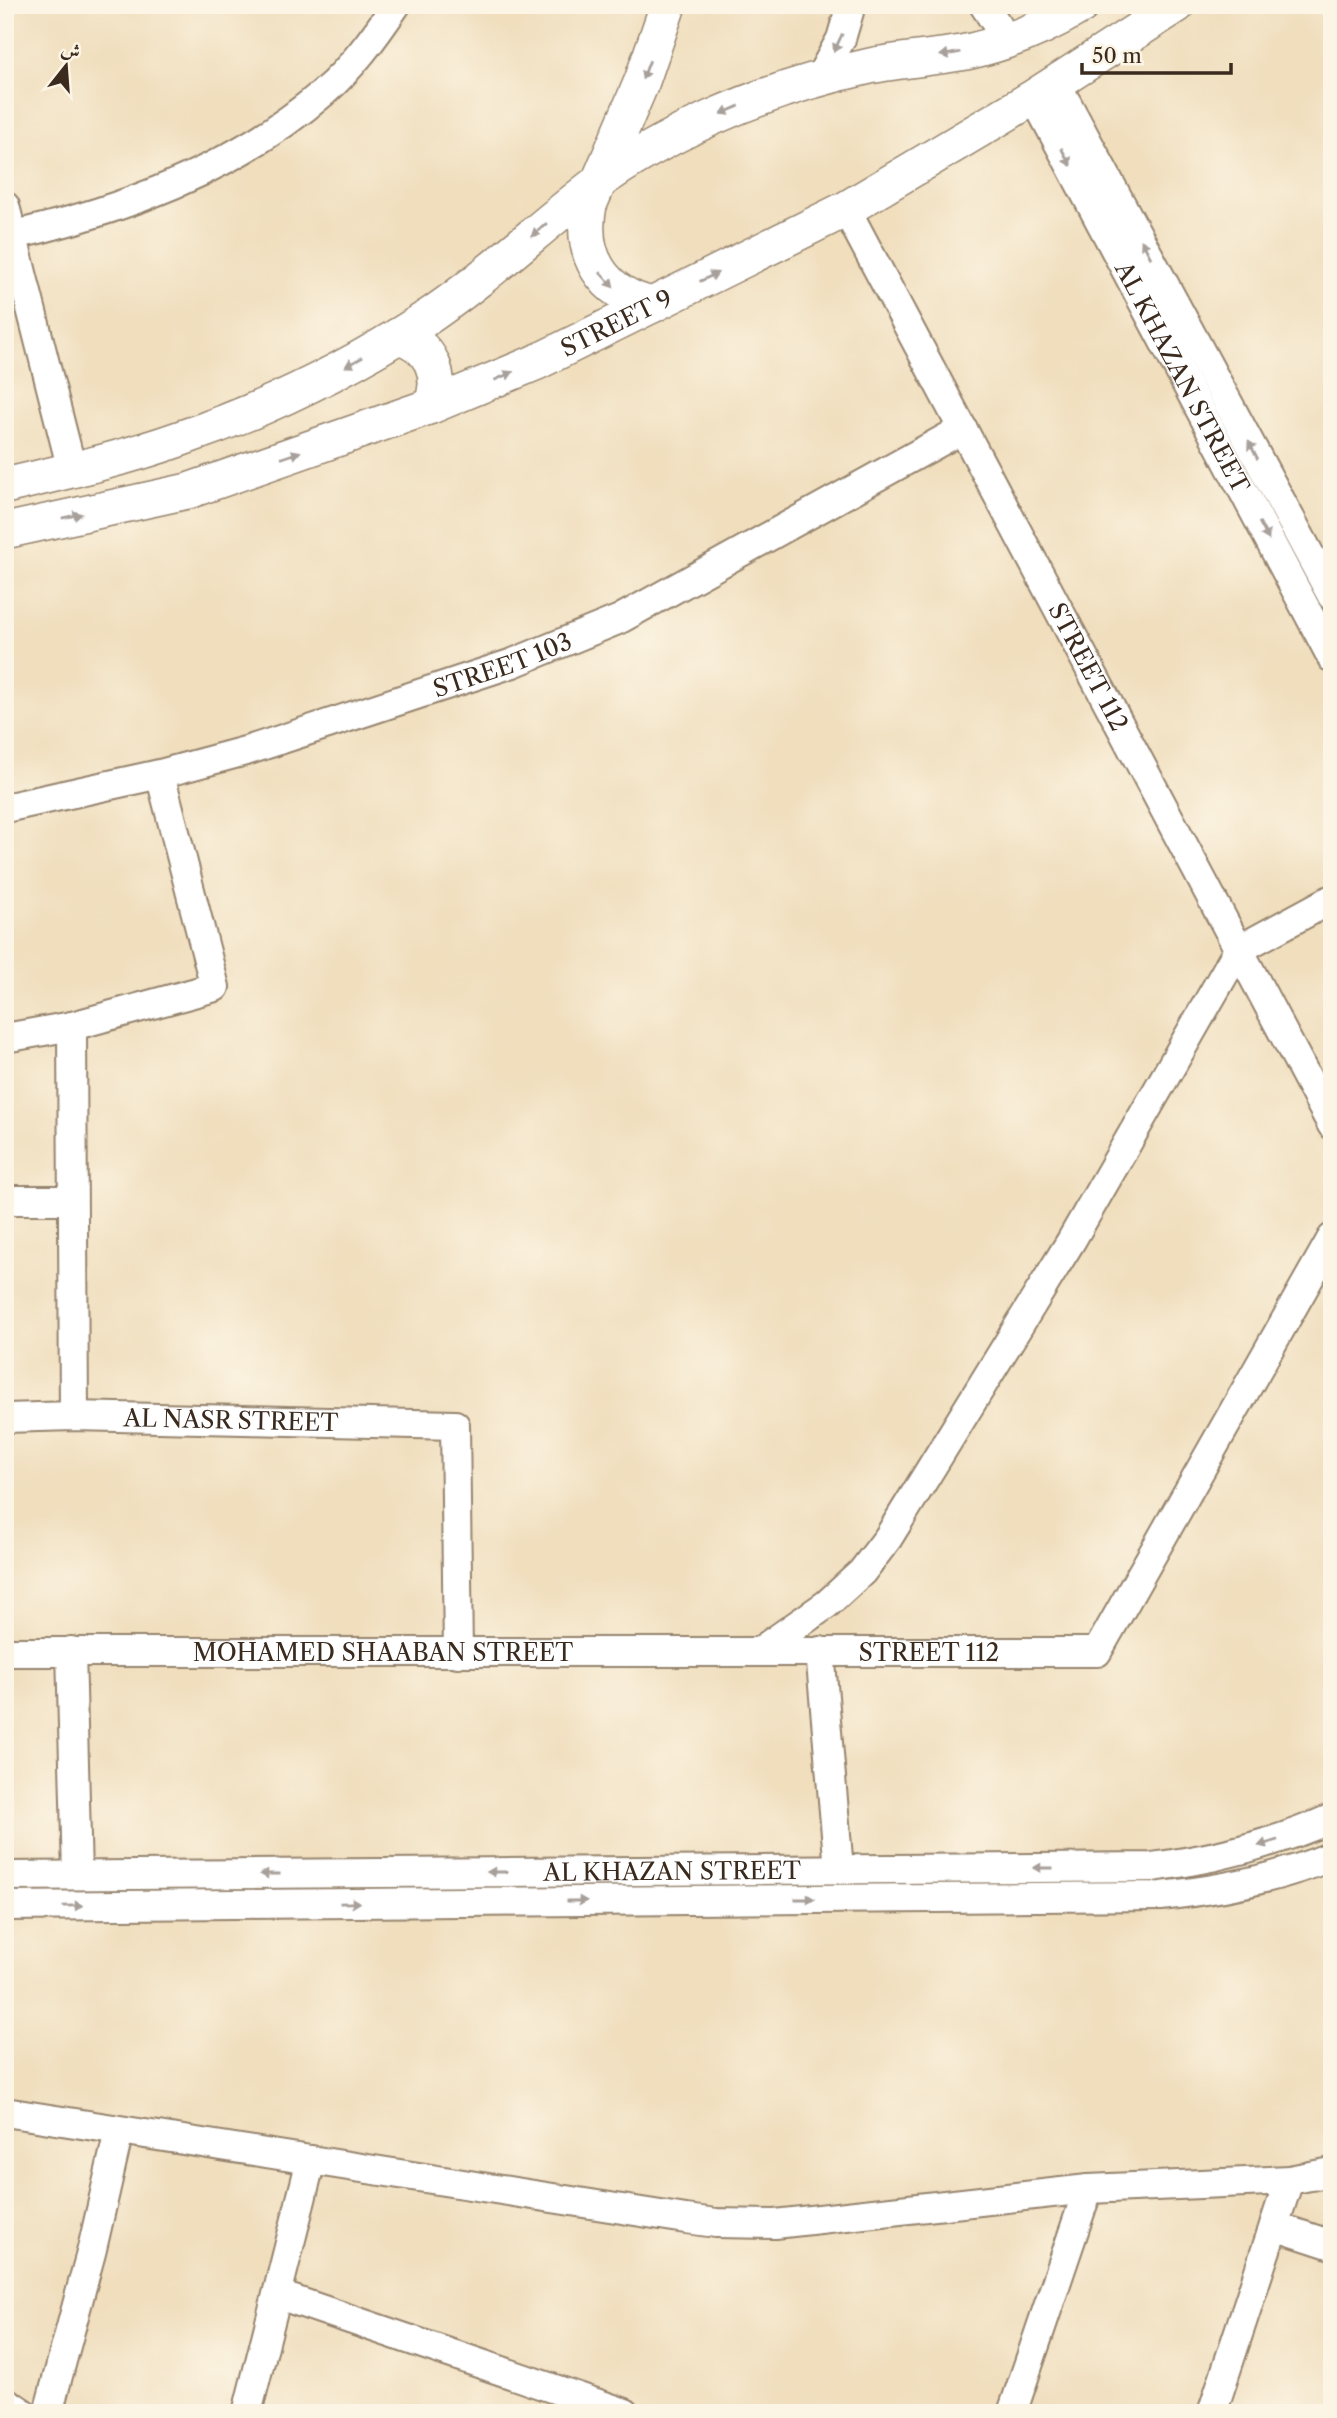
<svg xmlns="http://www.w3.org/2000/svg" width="1337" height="2418" viewBox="0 0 1337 2418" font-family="'Libre Caslon Text',Amiri,serif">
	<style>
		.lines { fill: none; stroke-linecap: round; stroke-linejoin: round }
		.minor-casing { stroke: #96846e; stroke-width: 32 }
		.major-casing { stroke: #96846e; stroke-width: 38 }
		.minor { stroke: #fff; stroke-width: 28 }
		.major { stroke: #fff; stroke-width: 35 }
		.oneway { fill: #a79f9a }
		.labels { text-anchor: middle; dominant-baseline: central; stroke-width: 6; stroke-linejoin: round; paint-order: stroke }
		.street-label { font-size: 24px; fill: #3b2a1e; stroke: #fcf5e5 }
	</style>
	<rect width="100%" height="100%" fill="#fcf5e5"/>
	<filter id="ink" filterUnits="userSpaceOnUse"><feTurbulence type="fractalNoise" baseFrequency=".0143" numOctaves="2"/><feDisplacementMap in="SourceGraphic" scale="14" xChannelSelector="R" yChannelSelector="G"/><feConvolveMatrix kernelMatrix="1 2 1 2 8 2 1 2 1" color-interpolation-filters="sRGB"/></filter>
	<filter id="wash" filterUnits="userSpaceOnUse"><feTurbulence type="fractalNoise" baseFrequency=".00686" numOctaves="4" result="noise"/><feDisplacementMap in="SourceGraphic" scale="28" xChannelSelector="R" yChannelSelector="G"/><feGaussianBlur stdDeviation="1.57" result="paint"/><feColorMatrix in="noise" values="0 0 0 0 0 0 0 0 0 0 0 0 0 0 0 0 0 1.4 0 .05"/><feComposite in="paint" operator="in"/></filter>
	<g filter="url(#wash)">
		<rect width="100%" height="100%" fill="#f0debd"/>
	</g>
	<g filter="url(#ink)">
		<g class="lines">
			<!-- minor casing -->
			<g class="minor-casing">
				<g id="minor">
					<path d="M984,5L1007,40"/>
					<path d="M819,79L841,39L851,5"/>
					<path d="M1056,83L1332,596"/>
					<path id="s1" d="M1034,97L1332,658"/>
					<path d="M5,206L72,470"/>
					<path id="s2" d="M846,209L1332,1125"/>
					<path d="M5,237C120,212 235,169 324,92C352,68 375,36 396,5"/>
					<path id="s3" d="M5,808L160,774L249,750L513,663L620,619L963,429"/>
					<path d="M72,1026L74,1416"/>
					<path d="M5,1038L72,1026L215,987L160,774"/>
					<path d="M5,1200H71"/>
					<path id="s4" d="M5,1418L74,1416L455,1425L458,1653"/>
					<path d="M71,1651L77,1875"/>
					<path d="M760,1651L827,1604L862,1572L888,1538L1071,1241L1238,950L1332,899"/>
					<path d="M820,1651L839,1869"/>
					<path id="s5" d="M5,1652H1097L1332,1238"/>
					<path id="s6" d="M5,1876L1152,1867C1214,1859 1274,1844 1332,1818"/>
					<path d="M5,1906L1161,1896C1220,1890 1277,1879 1332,1856"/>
					<path d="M5,2112L686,2219L716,2223L775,2224L1088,2189L1289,2180L1332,2172"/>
					<path d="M1274,2226L1332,2245"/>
					<path d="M279,2295L625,2413"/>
					<path d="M5,2401L23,2413"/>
					<path d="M48,2413L92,2249L119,2131"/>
					<path d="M247,2413L311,2160"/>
					<path d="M1012,2413L1088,2189"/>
					<path d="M1212,2413L1289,2180"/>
				</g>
			</g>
			<!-- major casing -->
			<g class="major-casing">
				<g id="major">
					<path d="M652,305C602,293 579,255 589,205L642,81L668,5"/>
					<path d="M398,336C431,345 444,375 431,406"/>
					<path d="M5,486C63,472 123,459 179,439C265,410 346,370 422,321C484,280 537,229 596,184C631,158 672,136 711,118C762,95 816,78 870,66C904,59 938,58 971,51C1010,42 1048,26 1082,5"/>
					<path id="s7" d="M5,531L188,491L431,406L537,362L846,209L1034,97L1177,5"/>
				</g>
			</g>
			<!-- minor -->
			<use href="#minor" class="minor"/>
			<!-- major -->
			<use href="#major" class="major"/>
		</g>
		<!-- one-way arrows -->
		<defs><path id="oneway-solid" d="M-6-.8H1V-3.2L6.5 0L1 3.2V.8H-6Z" transform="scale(1.75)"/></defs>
		<g class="oneway">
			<use href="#oneway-solid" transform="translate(838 43) rotate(115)"/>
			<use href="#oneway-solid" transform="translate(950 54) rotate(171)"/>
			<use href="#oneway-solid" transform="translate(646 70) rotate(111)"/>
			<use href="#oneway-solid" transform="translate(730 110) rotate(157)"/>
			<use href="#oneway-solid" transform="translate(1066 157) rotate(62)"/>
			<use href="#oneway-solid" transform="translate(539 230) rotate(139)"/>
			<use href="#oneway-solid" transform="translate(1146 249) rotate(-118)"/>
			<use href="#oneway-solid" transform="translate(709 277) rotate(-26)"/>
			<use href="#oneway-solid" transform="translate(607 280) rotate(48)"/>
			<use href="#oneway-solid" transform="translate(354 362) rotate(151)"/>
			<use href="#oneway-solid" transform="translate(504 376) rotate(-24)"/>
			<use href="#oneway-solid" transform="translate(1253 450) rotate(-118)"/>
			<use href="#oneway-solid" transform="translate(291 455) rotate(-19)"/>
			<use href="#oneway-solid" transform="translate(72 516) rotate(-12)"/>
			<use href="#oneway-solid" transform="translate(1264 531) rotate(62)"/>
			<use href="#oneway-solid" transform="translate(1268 1843) rotate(163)"/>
			<use href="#oneway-solid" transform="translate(1043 1868) rotate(180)"/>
			<use href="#oneway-solid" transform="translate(497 1872) rotate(180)"/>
			<use href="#oneway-solid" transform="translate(270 1874) rotate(180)"/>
			<use href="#oneway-solid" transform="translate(805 1899)"/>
			<use href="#oneway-solid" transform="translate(577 1901)"/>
			<use href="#oneway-solid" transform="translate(350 1903) rotate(-1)"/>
			<use href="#oneway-solid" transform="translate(73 1906) rotate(-1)"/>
		</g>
	</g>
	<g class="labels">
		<!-- street labels -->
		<g class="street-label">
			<text stroke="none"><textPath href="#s7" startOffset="648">STREET 9</textPath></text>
			<text stroke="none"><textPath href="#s1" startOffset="317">AL KHAZAN STREET</textPath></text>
			<text stroke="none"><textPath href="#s3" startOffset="518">STREET 103</textPath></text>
			<text stroke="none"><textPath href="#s2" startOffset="518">STREET 112</textPath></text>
			<text stroke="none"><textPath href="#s4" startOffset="226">AL NASR STREET</textPath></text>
			<text stroke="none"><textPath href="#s5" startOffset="924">STREET 112</textPath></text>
			<text stroke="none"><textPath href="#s5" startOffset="378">MOHAMED SHAABAN STREET</textPath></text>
			<text stroke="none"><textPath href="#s6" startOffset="667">AL KHAZAN STREET</textPath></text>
		</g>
	</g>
	<!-- margin -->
	<rect width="1337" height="2418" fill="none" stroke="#fcf5e5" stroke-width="28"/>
	<!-- north arrow -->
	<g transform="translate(66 66) rotate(17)" stroke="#fcf5e5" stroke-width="5" paint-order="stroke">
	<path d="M0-5L12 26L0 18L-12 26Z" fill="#3b2a1e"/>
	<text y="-10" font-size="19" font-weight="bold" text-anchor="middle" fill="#3b2a1e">ش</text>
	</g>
	<!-- scale -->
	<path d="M1082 63v10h149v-10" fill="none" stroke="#3b2a1e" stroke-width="3.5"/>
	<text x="1092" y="63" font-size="21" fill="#3b2a1e" stroke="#fcf5e5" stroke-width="5" paint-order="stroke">50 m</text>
</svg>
